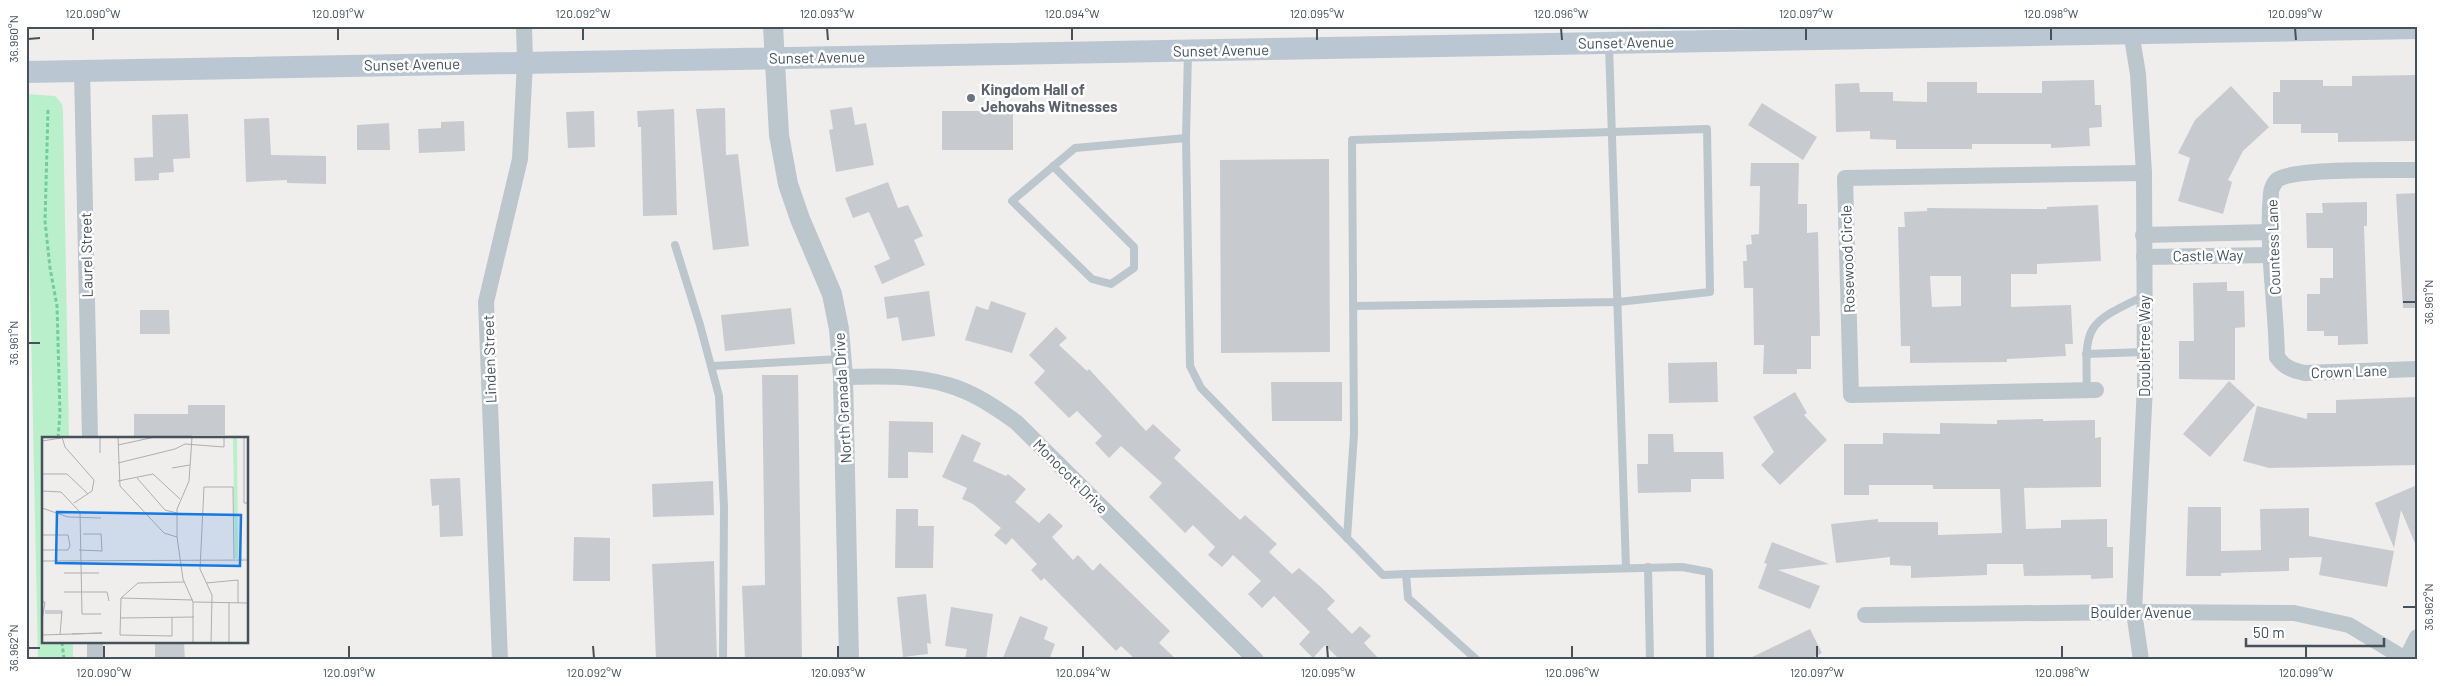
<svg xmlns="http://www.w3.org/2000/svg" width="2443" height="686" viewBox="0 0 2443 686" font-family="Barlow,sans-serif">
	<style>
		.green { fill: #baefcc }
		.building { fill: #c7cbd0; fill-rule: evenodd }
		.lines { fill: none; stroke-linecap: round; stroke-linejoin: round }
		.path { stroke: #72cd9c; stroke-width: 3; stroke-dasharray: 4 2.5; stroke-linecap: butt }
		.service { stroke: #bbc6cd; stroke-width: 8 }
		.minor { stroke: #bbc6cd; stroke-width: 16 }
		.tertiary { stroke: #bbc6cd; stroke-width: 20 }
		.secondary { stroke: #bac7d2; stroke-width: 22 }
		.ticks { fill: none; stroke: #45525b; stroke-width: 2 }
		.worship-dot { fill: #6b7280; stroke: #fff; stroke-width: 2 }
		.labels { text-anchor: middle; dominant-baseline: central; stroke-width: 5; stroke-linejoin: round; paint-order: stroke }
		.street-label { font-size: 15px; fill: #45525b; stroke: #fff }
		.worship-label { font-size: 15px; font-weight: bold; fill: #5b616d; stroke: #fff; text-anchor: start }
		.inset-road { fill: none; stroke: #acafb3; stroke-width: 1 }
		.view { fill: #1679e1; fill-opacity: 0.15; stroke: #1679e1; stroke-width: 2.5 }
		.inset-edge { fill: none; stroke: #45525b; stroke-width: 2.5 }
		.neatline { fill: none; stroke: #45525b; stroke-width: 2 }
		.ticks-label { font-size: 12px; text-anchor: middle; fill: #45525b }
	</style>
	<rect width="100%" height="100%" fill="#f0eded"/>
	<!-- green -->
	<path class="green" d="M26,94L55,96L62,104L63,110L69,438H44V642H73V660H38Z"/>
	<!-- building -->
	<g class="building">
		<path d="M2417,75V141L2338,142V133H2301V124H2273V92H2280V80H2323V86H2352V76Z"/>
		<path d="M2094,80L2095,105H2101L2102,127L2089,128L2090,146L2051,148V144H1972V149H1896V140L1870,139V131L1836,132L1835,84L1859,83L1860,92H1893V101L1927,102V82H1977V93H2042V81Z"/>
		<path d="M2231,86L2269,127L2243,151L2228,180L2232,182L2223,214L2178,201L2190,158L2178,153L2195,120Z"/>
		<path d="M1762,103L1817,137L1803,160L1748,125Z"/>
		<path d="M852,107L855,125L866,123L874,165L836,172L829,130L833,129L830,110Z"/>
		<path d="M725,108L726,155L738,154L749,246L713,250L696,109Z"/>
		<path d="M674,109L677,215L643,216L641,127H638L637,111Z"/>
		<path d="M594,111L595,147L568,148L566,112Z"/>
		<rect x="942" y="111" width="71" height="39"/>
		<path d="M188,114L190,158L173,159L174,172L159,173V180L135,181L134,158L153,157L152,115Z"/>
		<path d="M269,118L271,155L326,156V184L287,183V180L246,182L244,119Z"/>
		<path d="M464,121L465,151L419,153L418,129L441,128V122Z"/>
		<path d="M389,123L390,150H357V125Z"/>
		<path d="M1329,159L1330,352L1221,353L1220,160Z"/>
		<path d="M1751,163H1799L1798,204H1807V233L1818,232L1820,336H1811V369H1797V374H1763L1764,345H1754L1753,288H1744L1743,261H1747L1746,245L1752,244L1751,235L1759,234L1760,186H1750Z"/>
		<path d="M888,182L898,208L908,205L923,236L914,240L925,265L882,284L874,266L890,259L869,212L853,218L845,198Z"/>
		<path d="M2417,193V308H2403L2396,194Z"/>
		<path d="M2367,202V226H2364L2368,344L2338,345V336H2324V331H2307V294H2320V278H2333V248H2307L2306,213H2323L2322,203Z"/>
		<path d="M2098,205L2101,261L2037,264V274H2011V307L2071,305L2073,344H2065L2066,356L2007,359V362L1910,363V346H1901L1898,227H1905L1904,212L1927,211V208L2047,209V207ZM1930,276H1961V306L1932,307Z"/>
		<path d="M2227,282V291H2244L2245,327L2235,328V380L2179,379V341H2194L2193,283Z"/>
		<path d="M929,291L935,336L902,341L898,317L887,319L884,297Z"/>
		<path d="M991,301L1026,313L1012,353L965,340L976,306L988,310Z"/>
		<path d="M791,308L795,344L725,351L721,315Z"/>
		<path d="M140,310H169L170,334H140Z"/>
		<path d="M1056,327L1067,338L1059,345L1087,371L1089,369L1146,431L1153,424L1181,450L1174,458L1240,520L1245,515L1277,544L1269,552L1292,574L1299,568L1322,588L1335,601L1327,609L1352,634L1360,626L1371,636L1364,643L1380,660H1340L1325,645L1313,658L1299,644L1310,632L1274,596L1262,608L1248,594L1261,581L1233,555L1222,567L1208,555L1215,547L1193,525L1185,533L1149,497L1162,483L1121,446L1109,458L1095,443L1102,436L1077,411L1069,418L1034,383L1045,371L1029,355Z"/>
		<path d="M1717,362L1718,402L1669,403L1668,363Z"/>
		<path d="M762,375H798L802,660H745L742,586L765,585Z"/>
		<path d="M2229,381L2255,405L2210,457L2183,434Z"/>
		<path d="M1271,382H1342V421H1272Z"/>
		<path d="M1795,392L1807,413L1804,415L1827,440L1780,485L1761,465L1774,452L1753,417Z"/>
		<path d="M2417,397V465L2269,468L2243,461L2257,406L2307,419V413H2336V400Z"/>
		<path d="M188,405H225V435H192V438H134V414H188Z"/>
		<path d="M2043,419V421L2095,420V438L2101,437V487L2024,488L2026,529L2061,528V520L2107,519V547H2113V578L2091,579V575L2024,576L2023,564H1987V575L1911,578V566L1890,565V557L1836,563L1831,524L1878,519V522H1938V535L2002,533L2000,489H1933V485H1869V495H1844V444H1883V433L1940,434V423L1997,424V420Z"/>
		<path d="M889,421L933,422V453L908,452V478H888Z"/>
		<path d="M962,434L981,443L973,461L1006,476L1008,474L1026,489L1015,502L1039,523L1049,513L1063,526L1052,537L1073,560L1078,555L1093,571L1100,563L1170,631L1159,643L1177,660H1136L1121,646L1116,651L1044,578L1041,581L1031,570L1037,564L1012,538L1006,545L994,535L1001,528L973,504L962,499L967,488L942,477Z"/>
		<path d="M1648,434H1673L1674,452H1723L1724,479H1691V492L1638,493L1637,464H1648Z"/>
		<path d="M460,478L463,536L440,537L439,505L432,506L430,479Z"/>
		<path d="M713,481L714,515L653,517L652,484Z"/>
		<path d="M2417,485V548L2401,510L2394,548L2375,503Z"/>
		<path d="M2188,507H2221V551L2261,550L2260,509L2309,508V536L2394,551L2387,587L2319,575L2322,557L2289,558V571L2221,573V576H2186Z"/>
		<path d="M896,509H918V526H934L933,568H895Z"/>
		<path d="M574,537L610,538V581H573Z"/>
		<path d="M1772,542L1829,564L1778,570L1820,586L1810,609L1758,588L1767,564L1764,563Z"/>
		<path d="M714,561L717,660H656L652,564Z"/>
		<path d="M926,594L931,644L927,643L928,654L903,657L897,597Z"/>
		<path d="M951,607L993,614L986,660H965L967,649L945,646Z"/>
		<path d="M1020,616L1048,627L1044,639L1055,644L1049,660H1002Z"/>
		<path d="M1810,629L1822,653L1808,660H1746Z"/>
		<path d="M184,643L185,660H155V644Z"/>
	</g>
	<g class="lines">
		<!-- path -->
		<g class="path">
			<path d="M48,110L45,221L50,268L57,306L60,414L58,438"/>
			<path d="M62,642L64,660"/>
		</g>
		<!-- service -->
		<g class="service">
			<path d="M1609,45L1626,568"/>
			<path d="M1186,138L1188,53"/>
			<path d="M1053,166L1134,247V268L1111,284L1092,279L1012,201L1075,148L1186,138L1190,366L1201,388L1383,575L1406,574"/>
			<path d="M675,245L700,325L719,396L724,508L723,660"/>
			<path d="M2086,354L2144,352"/>
			<path d="M712,366L840,359"/>
			<path d="M2087,390C2085,325 2085,324 2144,296"/>
			<path d="M1347,538L1354,434L1352,140L1707,129L1710,292L1618,302L1353,306"/>
			<path d="M1648,567L1650,660"/>
			<path d="M1477,660L1408,598L1406,574L1682,567L1709,572L1710,660"/>
		</g>
		<!-- minor -->
		<g class="minor">
			<path d="M2130,26L2138,74L2144,173L2145,386L2134,612L2141,660"/>
			<path d="M82,71L90,438"/>
			<path d="M2417,170C2393,170 2292,168 2277,180C2274,183 2271,189 2271,193C2266,247 2276,303 2277,357C2285,368 2292,370 2305,373L2417,369"/>
			<path d="M2143,235L2270,232"/>
			<path d="M2144,257L2272,255"/>
			<path d="M843,377C878,376 915,375 948,385C973,392 995,407 1016,422L1256,660"/>
			<path d="M2096,390L1851,395L1845,178L2144,173"/>
			<path d="M1865,615L2134,612L2294,613L2349,625L2407,660"/>
			<path d="M95,642V660"/>
			<path d="M2406,659L2417,637"/>
			<path d="M500,660L486,302L520,159L525,62L524,26"/>
		</g>
		<!-- tertiary -->
		<path class="tertiary" d="M773,26L779,135L788,184L800,219L832,294L839,329L843,377L849,660"/>
		<!-- secondary -->
		<path class="secondary" d="M26,72L2417,28"/>
	</g>
	<!-- ticks -->
	<path class="ticks" d="M93,28V40M338,28V40M583,28V40M827,28L828,40M1072,28V40M1317,28V40M1561,28L1562,40M1806,28V40M2051,28V40M2295,28L2296,40M28,39L40,38M2403,302H2416M28,343H40M2403,607H2416M104,646V658M349,646V658M593,646L594,658M838,646V658M1083,646V658M1327,646L1328,658M1572,646V658M1817,646V658M2062,646V658M2306,646V658M28,648H40"/>
	<!-- markers -->
	<circle class="worship-dot" cx="971" cy="98" r="5"/>
	<g class="labels">
		<!-- street labels -->
		<g class="street-label">
			<text transform="translate(1626 42) rotate(-1)">Sunset Avenue</text>
			<text transform="translate(1221 50) rotate(-1)">Sunset Avenue</text>
			<text transform="translate(817 57) rotate(-1)">Sunset Avenue</text>
			<text transform="translate(412 64) rotate(-1)">Sunset Avenue</text>
			<text transform="translate(2273 247) rotate(-92)">Countess Lane</text>
			<text transform="translate(86 255) rotate(-91)">Laurel Street</text>
			<text transform="translate(2208 255) rotate(-1)">Castle Way</text>
			<text transform="translate(1847 259) rotate(-92)">Rosewood Circle</text>
			<text transform="translate(2144 346) rotate(-90)">Doubletree Way</text>
			<text transform="translate(489 359) rotate(-92)">Linden Street</text>
			<text transform="translate(2349 371) rotate(-2)">Crown Lane</text>
			<text transform="translate(842 398) rotate(-93)">North Granada Drive</text>
			<text transform="translate(1071 476) rotate(45)">Monocott Drive</text>
			<text x="2141" y="612">Boulder Avenue</text>
		</g>
		<!-- worship labels -->
		<g class="worship-label">
			<text x="981" y="89">Kingdom Hall of<tspan x="981" dy="17">Jehovahs Witnesses</tspan></text>
		</g>
	</g>
	<!-- overview -->
	<g transform="translate(42 437)">
		<rect width="206" height="206" fill="#f0eded"/>
		<path d="M191,0H195L196,120L206,122L193,121Z" fill="#baefcc"/>
		<path class="inset-road" d="M20,0L23,10L52,43L50,54L32,66M58,0V16M76,0L78,49L122,96L135,100M150,0L147,44L135,72V100L141,142L151,165V206M202,0V66H207M0,4L19,1M76,8L113,0M76,26L133,12L143,7L182,10V0M130,31L148,28M0,37H25L46,57M95,41L123,73L135,76M76,44L111,37L138,62M0,54L19,55L38,75L40,177H59M0,71L26,80L59,81M0,98H26L28,109L26,113H0M37,113L60,114L59,97H41M0,124L207,123M22,136H57M164,146L196,143V166M22,155H65L67,164M79,161L151,163M0,165H3L0,184M151,165L207,166M3,174H20L18,198M3,176H20M78,181L152,180M130,181V199L78,198L79,161L96,146L142,145M0,198L60,196L30,197M169,206L170,158L158,132L162,50H191L192,122M187,206V166"/>
		<path class="view" d="M15,75L199,78L198,129L14,126Z"/>
		<rect width="206" height="206" class="inset-edge"/>
	</g>
	<!-- border -->
	<rect width="2443" height="686" fill="none" stroke="#ffffff" stroke-width="55"/>
	<!-- scale -->
	<path d="M2246 638v8h138v-8" fill="none" stroke="#45525b" stroke-width="2.5"/>
	<text x="2253" y="638" font-size="15" fill="#45525b" stroke="#ffffff" stroke-width="4" paint-order="stroke">50 m</text>
	<rect x="28" y="28" width="2388" height="630" class="neatline"/>
	<g class="ticks-label">
		<text x="93" y="18">120.090°W</text>
		<text x="338" y="18">120.091°W</text>
		<text x="583" y="18">120.092°W</text>
		<text x="827" y="18">120.093°W</text>
		<text x="1072" y="18">120.094°W</text>
		<text x="1317" y="18">120.095°W</text>
		<text x="1561" y="18">120.096°W</text>
		<text x="1806" y="18">120.097°W</text>
		<text x="2051" y="18">120.098°W</text>
		<text x="2295" y="18">120.099°W</text>
		<text transform="translate(14 39) rotate(-90)" y="4">36.960°N</text>
		<text transform="translate(2429 302) rotate(-90)" y="4">36.961°N</text>
		<text transform="translate(14 343) rotate(-90)" y="4">36.961°N</text>
		<text transform="translate(2429 607) rotate(-90)" y="4">36.962°N</text>
		<text transform="translate(14 648) rotate(-90)" y="4">36.962°N</text>
		<text x="104" y="677">120.090°W</text>
		<text x="349" y="677">120.091°W</text>
		<text x="594" y="677">120.092°W</text>
		<text x="838" y="677">120.093°W</text>
		<text x="1083" y="677">120.094°W</text>
		<text x="1328" y="677">120.095°W</text>
		<text x="1572" y="677">120.096°W</text>
		<text x="1817" y="677">120.097°W</text>
		<text x="2062" y="677">120.098°W</text>
		<text x="2306" y="677">120.099°W</text>
	</g>
</svg>
